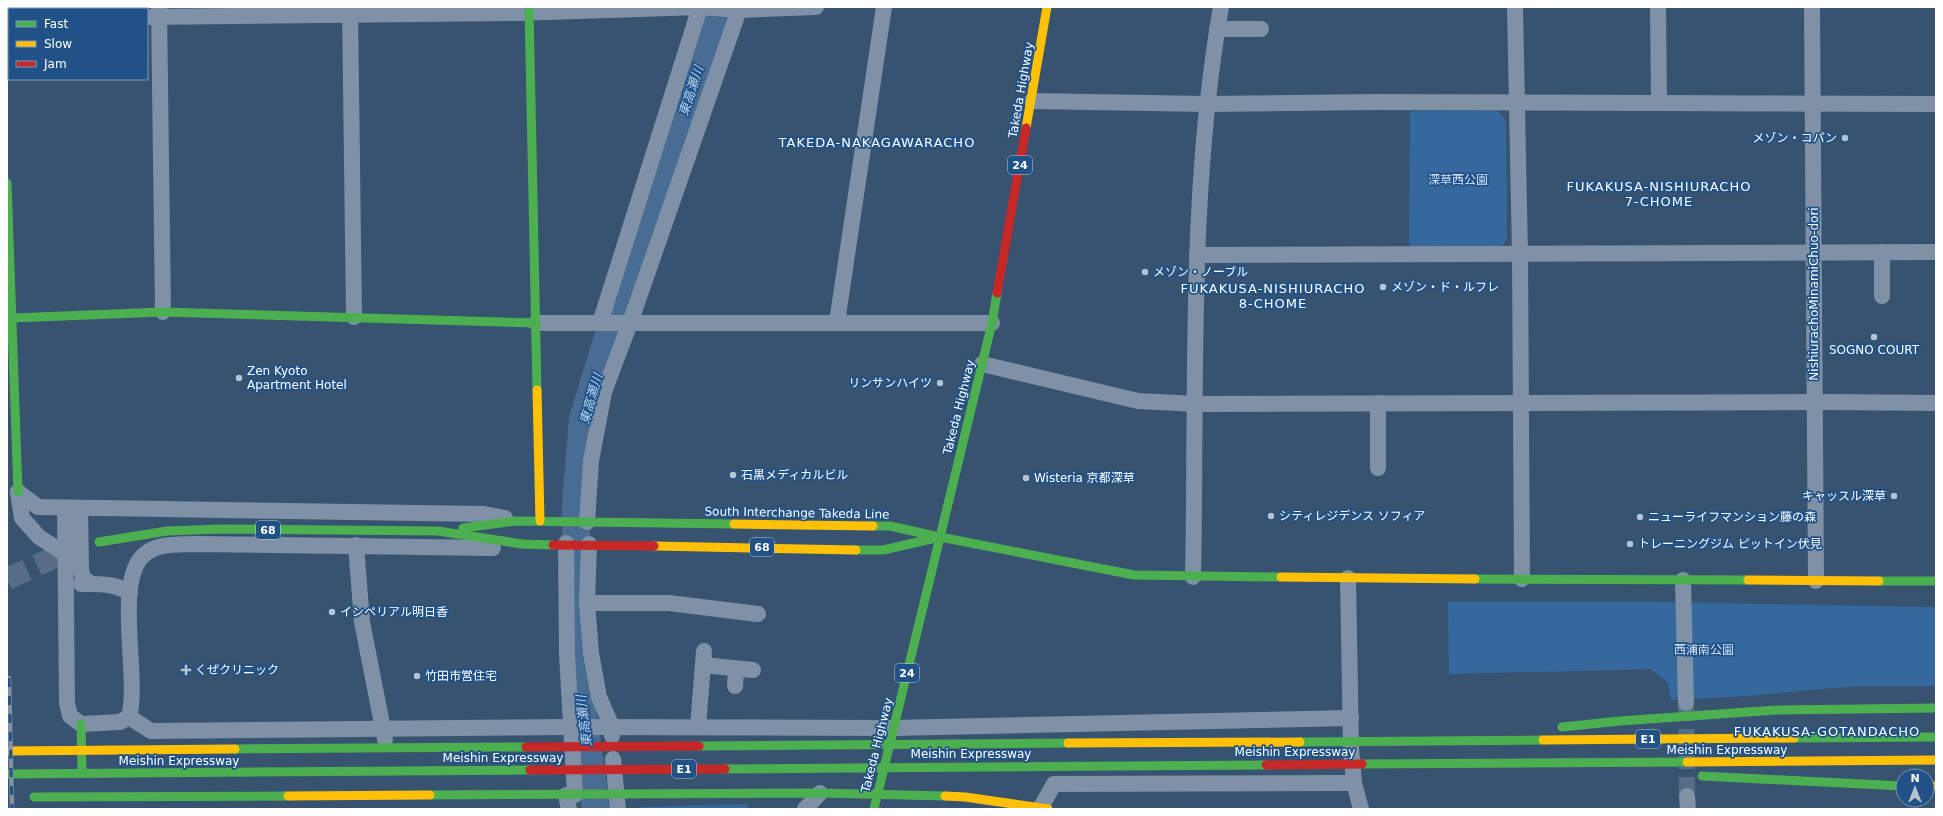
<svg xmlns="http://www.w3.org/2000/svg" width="1943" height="816" viewBox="0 0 1943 816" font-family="'DejaVu Sans','Noto Sans JP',sans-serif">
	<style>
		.green { fill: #35699e }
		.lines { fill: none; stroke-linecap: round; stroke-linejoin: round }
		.river { stroke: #496c92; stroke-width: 28 }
		.street-tunnel { stroke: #566d85; stroke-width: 16; stroke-dasharray: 16 8; stroke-linecap: butt }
		.primary-tunnel { stroke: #566d85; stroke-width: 22; stroke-dasharray: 22 11; stroke-linecap: butt }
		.street { stroke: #7f91a6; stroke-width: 16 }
		.fast { stroke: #4caf50; stroke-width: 9 }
		.slow { stroke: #ffc107; stroke-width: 9 }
		.jam { stroke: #c62828; stroke-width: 9 }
		.rail-casing { stroke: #7f91a4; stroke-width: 4.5 }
		.rail { stroke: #205288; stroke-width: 3; stroke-dasharray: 9; stroke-linecap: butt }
		.poi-dot { fill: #b9c3cd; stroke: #205288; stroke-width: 1.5 }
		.labels { text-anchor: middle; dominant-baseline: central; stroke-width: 3.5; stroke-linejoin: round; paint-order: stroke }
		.shield { fill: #205288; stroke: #bccbdb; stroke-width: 1 }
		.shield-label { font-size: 11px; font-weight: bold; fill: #fff }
		.street-label { font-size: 12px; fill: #fff; stroke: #205288 }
		.poi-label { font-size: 12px; fill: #fff; stroke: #205288; text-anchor: start }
		.park-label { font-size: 12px; fill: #d0e3f8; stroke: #205288 }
		.water-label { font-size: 13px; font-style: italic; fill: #b7d4f2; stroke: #205288 }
		.neighbourhood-label { font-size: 13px; letter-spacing: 1px; fill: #fff; stroke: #205288 }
	</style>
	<rect width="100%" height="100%" fill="#385370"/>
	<!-- green -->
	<g class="green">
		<path d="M1410,111H1497L1506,120L1507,239L1499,249L1409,248Z"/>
		<path d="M1448,602H1654L1936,607V686H1858L1734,697L1671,700L1668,683L1651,669L1449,674Z"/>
		<path d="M748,804L747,809H639V807Z"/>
	</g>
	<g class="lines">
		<!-- river -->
		<path class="river" d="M596,809L582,708L577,638L576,504L583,419L606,344L718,7"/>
		<!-- street-tunnel -->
		<path class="street-tunnel" d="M1686,705L1687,796"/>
		<!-- primary-tunnel -->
		<path class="primary-tunnel" d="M7,579L53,558L84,548"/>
		<!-- street -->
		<g class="street">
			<path d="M159,7L163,312"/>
			<path d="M350,7L354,317"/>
			<path d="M1515,7L1520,255L1522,579"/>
			<path d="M1658,7L1659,103"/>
			<path d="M1812,7L1816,581"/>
			<path d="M147,17L517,13L700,7L739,10L816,7"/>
			<path d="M7,21L9,20"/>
			<path d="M1217,29H1261"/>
			<path d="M1032,101L1207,104L1376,102L1936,104"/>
			<path d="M1882,252V296"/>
			<path d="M1197,255L1936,252"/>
			<path d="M837,322L884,7"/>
			<path d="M536,323H992"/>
			<path d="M600,323L700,7"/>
			<path d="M982,364L1138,401L1196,404L1827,402L1936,403"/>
			<path d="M1378,403V468"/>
			<path d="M18,492L38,507L484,514L505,518"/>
			<path d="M18,492L22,518L39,537L64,553"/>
			<path d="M65,508L67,703L70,716L81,724L120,722L129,717C140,678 113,579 145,554C158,543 179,545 195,544L493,548"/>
			<path d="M80,508L81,569L83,578L91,584"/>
			<path d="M587,522L591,461L604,392L630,323L740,7"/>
			<path d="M566,543L567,654L575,795"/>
			<path d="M589,544L587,603L591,653L599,697L612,727V736"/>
			<path d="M356,545L362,622L385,739"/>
			<path d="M1193,577C1197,387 1188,195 1221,7"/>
			<path d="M1348,578L1351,748L1354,783L1361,809"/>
			<path d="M1683,580L1686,703"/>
			<path d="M81,584C99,584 114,583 130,593"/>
			<path d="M587,603H669L758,614"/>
			<path d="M703,665L753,670"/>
			<path d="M735,686L736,669"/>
			<path d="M129,717L151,731L570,727L893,728L1351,718"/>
			<path d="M698,727L704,651"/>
			<path d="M613,759L618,809"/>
			<path d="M566,795L569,809"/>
			<path d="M1687,796L1688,809"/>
			<path d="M1041,807L1054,784L1354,783"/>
			<path d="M805,809L820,793"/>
		</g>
		<!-- fast -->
		<g class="fast">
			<path d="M529,7L537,390"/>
			<path d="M7,183L18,492"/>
			<path d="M12,318L163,312L536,323"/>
			<path d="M873,526H890L935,536"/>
			<path d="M463,528L516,521L734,524"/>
			<path d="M940,537L1134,575L1281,577"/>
			<path d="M99,542L167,531L220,529L438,531L522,544L553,545"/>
			<path d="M856,550H883L940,537"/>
			<path d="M1475,579L1748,580"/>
			<path d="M1879,581H1936"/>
			<path d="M81,724L82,770"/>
			<path d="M1562,727L1620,721L1776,710L1936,708"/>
			<path d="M1794,738L1936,737"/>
			<path d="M1300,742L1543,740"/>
			<path d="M699,746L1068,743"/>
			<path d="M235,749L526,747"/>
			<path d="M1362,764L1687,762"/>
			<path d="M725,769L1266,765"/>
			<path d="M7,774L530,770"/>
			<path d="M1702,776L1903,786"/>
			<path d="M430,795L820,793L945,796"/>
			<path d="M34,797L288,796"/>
			<path d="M874,809L992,323L997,293"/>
		</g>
		<!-- slow -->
		<g class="slow">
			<path d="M1026,128L1047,7"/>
			<path d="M537,390L540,521"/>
			<path d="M734,524L873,526"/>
			<path d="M654,546L856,550"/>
			<path d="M1281,577L1475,579"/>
			<path d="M1748,580L1879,581"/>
			<path d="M1543,740L1794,738"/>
			<path d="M1068,743L1300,742"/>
			<path d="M7,751L235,749"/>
			<path d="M1687,762L1936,760"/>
			<path d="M1927,786H1936"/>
			<path d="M288,796L430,795"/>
			<path d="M945,796L965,797L1048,809"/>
		</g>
		<!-- jam -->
		<g class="jam">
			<path d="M997,293L1026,128"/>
			<path d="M553,545L654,546"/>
			<path d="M526,747L699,746"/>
			<path d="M1266,765L1362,764"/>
			<path d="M530,770L725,769"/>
		</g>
		<!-- rail casing -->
		<g class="rail-casing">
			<path id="rail" d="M9,678L12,809"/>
		</g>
		<!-- rail -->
		<use href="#rail" class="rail"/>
	</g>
	<!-- markers -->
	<g class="poi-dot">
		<circle cx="1845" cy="138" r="4"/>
		<circle cx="1145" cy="272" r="4"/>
		<circle cx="1383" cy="287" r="4"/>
		<circle cx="1874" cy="337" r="4"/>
		<circle cx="239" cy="378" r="4"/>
		<circle cx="940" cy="383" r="4"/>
		<circle cx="733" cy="475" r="4"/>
		<circle cx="1026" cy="478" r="4"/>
		<circle cx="1894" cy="496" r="4"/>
		<circle cx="1271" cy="516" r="4"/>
		<circle cx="1640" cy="517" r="4"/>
		<circle cx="1630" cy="544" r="4"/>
		<circle cx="332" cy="612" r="4"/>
		<path d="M184 664h4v4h4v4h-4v4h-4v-4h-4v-4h4z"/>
		<circle cx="417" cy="676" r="4"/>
	</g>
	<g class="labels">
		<!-- shield labels -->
		<g class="shield">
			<rect x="1008" y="156" width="24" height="18" rx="3"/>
			<rect x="256" y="521" width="24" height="18" rx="3"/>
			<rect x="750" y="538" width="24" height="18" rx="3"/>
			<rect x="895" y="664" width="24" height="18" rx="3"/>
			<rect x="1636" y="730" width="24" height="18" rx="3"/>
			<rect x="672" y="760" width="24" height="18" rx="3"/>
		</g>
		<g class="shield-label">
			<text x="1020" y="165">24</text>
			<text x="268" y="530">68</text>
			<text x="762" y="547">68</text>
			<text x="907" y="673">24</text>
			<text x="1648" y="739">E1</text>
			<text x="684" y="769">E1</text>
		</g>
		<!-- street labels -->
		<g class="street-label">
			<text transform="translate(1021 90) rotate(-80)">Takeda Highway</text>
			<text transform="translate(1814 294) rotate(-90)">NishiurachoMinamiChuo-dori</text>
			<text transform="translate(959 407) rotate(-76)">Takeda Highway</text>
			<text transform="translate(797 513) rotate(1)">South Interchange Takeda Line</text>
			<text transform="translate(877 745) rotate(-76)">Takeda Highway</text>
			<text x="1727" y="750">Meishin Expressway</text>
			<text x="1295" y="752">Meishin Expressway</text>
			<text x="971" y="754">Meishin Expressway</text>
			<text x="503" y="758">Meishin Expressway</text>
			<text x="179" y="761">Meishin Expressway</text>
		</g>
		<!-- poi labels -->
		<g class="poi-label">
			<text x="1837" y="138" text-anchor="end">メゾン・コパン</text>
			<text x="1153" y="272">メゾン・ノーブル</text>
			<text x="1391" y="287">メゾン・ド・ルフレ</text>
			<text x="1874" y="350" text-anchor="middle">SOGNO COURT</text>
			<text x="247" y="371">Zen Kyoto<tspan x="247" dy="14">Apartment Hotel</tspan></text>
			<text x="932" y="383" text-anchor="end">リンサンハイツ</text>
			<text x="741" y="475">石黒メディカルビル</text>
			<text x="1034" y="478">Wisteria 京都深草</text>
			<text x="1886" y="496" text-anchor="end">キャッスル深草</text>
			<text x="1279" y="516">シティレジデンス ソフィア</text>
			<text x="1648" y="517">ニューライフマンション藤の森</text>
			<text x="1638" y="544">トレーニングジム ピットイン伏見</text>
			<text x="340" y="612">インペリアル明日香</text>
			<text x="195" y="670">くぜクリニック</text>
			<text x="425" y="676">竹田市営住宅</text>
		</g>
		<!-- park labels -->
		<g class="park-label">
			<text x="1458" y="180">深草西公園</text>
			<text x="1704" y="650">西浦南公園</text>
		</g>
		<!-- water labels -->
		<g class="water-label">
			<text transform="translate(691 91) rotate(-72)">東高瀬川</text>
			<text transform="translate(591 399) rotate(-74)">東高瀬川</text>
			<text transform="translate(584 721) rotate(-97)">東高瀬川</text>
		</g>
		<!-- neighbourhood labels -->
		<g class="neighbourhood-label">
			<text x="877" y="142">TAKEDA-NAKAGAWARACHO</text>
			<text x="1659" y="186">FUKAKUSA-NISHIURACHO<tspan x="1659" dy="15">7-CHOME</tspan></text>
			<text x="1273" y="288">FUKAKUSA-NISHIURACHO<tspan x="1273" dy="15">8-CHOME</tspan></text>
			<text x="1827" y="731">FUKAKUSA-GOTANDACHO</text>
		</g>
	</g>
	<!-- border -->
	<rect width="1943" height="816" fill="none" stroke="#ffffff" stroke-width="16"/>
	<!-- legend -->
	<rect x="8" y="8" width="140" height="72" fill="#205288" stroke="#7997b8"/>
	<rect x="16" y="21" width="20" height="6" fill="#4caf50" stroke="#7997b8"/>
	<text x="44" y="28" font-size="12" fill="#ffffff">Fast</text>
	<rect x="16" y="41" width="20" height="6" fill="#ffc107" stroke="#7997b8"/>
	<text x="44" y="48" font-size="12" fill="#ffffff">Slow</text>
	<rect x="16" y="61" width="20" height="6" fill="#c62828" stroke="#7997b8"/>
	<text x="44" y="68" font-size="12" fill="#ffffff">Jam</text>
	<!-- north arrow -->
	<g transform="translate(1915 788)"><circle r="19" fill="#205288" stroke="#7997b8"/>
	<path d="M0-3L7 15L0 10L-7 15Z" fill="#b9c3cd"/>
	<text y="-6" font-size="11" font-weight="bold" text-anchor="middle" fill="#ffffff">N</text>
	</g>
</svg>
